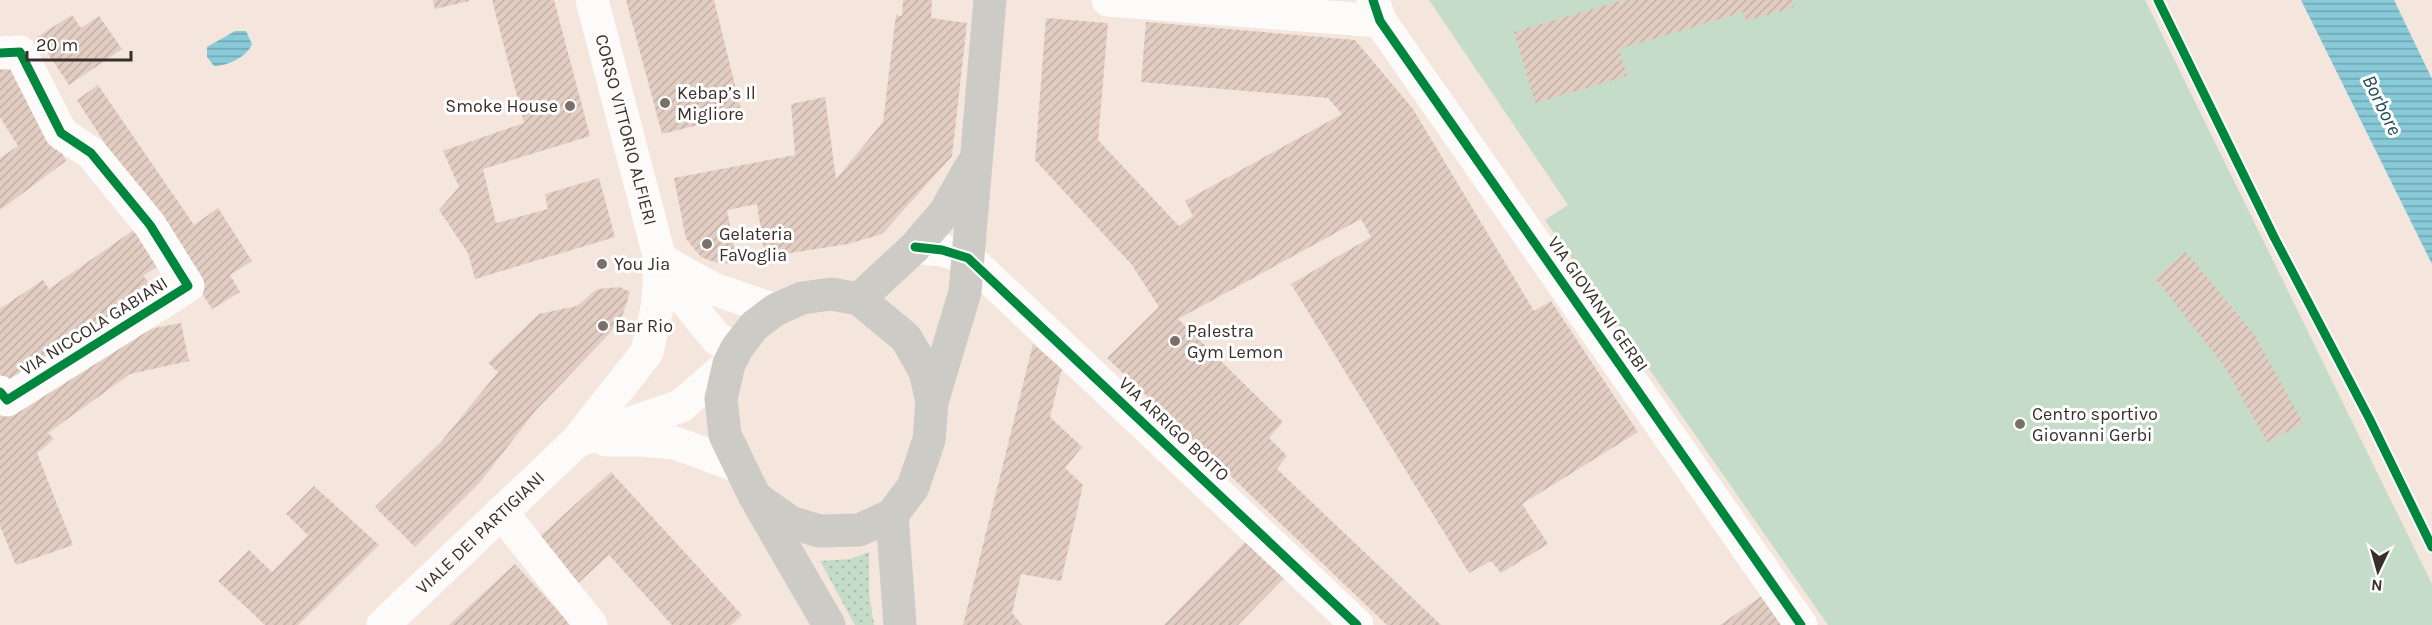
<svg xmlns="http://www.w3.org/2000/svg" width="2432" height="625" viewBox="0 0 2432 625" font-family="Karla,sans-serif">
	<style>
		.grass { fill: url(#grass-dots) }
		.garden { fill: #c5dcc8 }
		.water { fill: url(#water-rules) }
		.building { fill: url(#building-hatch) }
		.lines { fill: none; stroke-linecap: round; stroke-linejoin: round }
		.minor { stroke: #fdfbfa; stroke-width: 33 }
		.major { stroke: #cccbc5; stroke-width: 33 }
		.cycleway-casing { stroke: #fff; stroke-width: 13 }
		.cycleway { stroke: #00873e; stroke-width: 9 }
		.poi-dot { fill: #7a6f69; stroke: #fff; stroke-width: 2 }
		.labels { text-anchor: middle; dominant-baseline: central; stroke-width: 6; stroke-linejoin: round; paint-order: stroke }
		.poi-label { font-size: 18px; fill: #392f2a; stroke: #fff; text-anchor: start }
		.street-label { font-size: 18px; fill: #392f2a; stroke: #fff }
		.water-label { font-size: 20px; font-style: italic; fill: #224f58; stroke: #fff }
	</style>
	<defs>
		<pattern id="grass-dots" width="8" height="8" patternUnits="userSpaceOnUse" patternTransform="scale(1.5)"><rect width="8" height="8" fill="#c5dcc8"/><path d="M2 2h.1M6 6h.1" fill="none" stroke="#aabdac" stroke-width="1.8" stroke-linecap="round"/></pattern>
		<pattern id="water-rules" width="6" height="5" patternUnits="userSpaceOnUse" patternTransform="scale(1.5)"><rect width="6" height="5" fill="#88cad7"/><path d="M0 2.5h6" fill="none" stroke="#70a4af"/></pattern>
		<pattern id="building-hatch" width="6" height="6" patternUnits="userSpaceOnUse" patternTransform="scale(1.5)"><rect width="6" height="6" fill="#e2cdc2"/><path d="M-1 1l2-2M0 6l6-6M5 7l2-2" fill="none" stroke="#c3b0a7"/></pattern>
	</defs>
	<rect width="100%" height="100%" fill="#f4e5dd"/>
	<!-- grass -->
	<path class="grass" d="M869,552V593L874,625H855L820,561L850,559Z"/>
	<!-- garden -->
	<path class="garden" d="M1429,0H2145L2432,584V625H1828L1545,220L1568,205Z"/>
	<!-- water -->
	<g class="water">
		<path d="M2301,0H2394L2432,79V264Z"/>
		<path d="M235,31H246L252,44C247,57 227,66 214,66L207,57V47Z"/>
	</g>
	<!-- building -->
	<g class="building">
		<path d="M433,0H469V1L435,9Z"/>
		<path d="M492,0H554L590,136L483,169L496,223L548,209L545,194L599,178L615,237L475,279L468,253L439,210L459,187L443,151L524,123Z"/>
		<path d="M626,0H714L742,114L662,134Z"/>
		<path d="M903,0H932L931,18L967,23L952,156L882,234L848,244L765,257L757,204L727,210L737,262L720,264L701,257L686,239L674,178L795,155L791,104L825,97L836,179L883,122L896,15L902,16Z"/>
		<path d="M1624,0H1792L1794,7L1746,21L1743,12L1619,49L1627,76L1535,103L1514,32Z"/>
		<path d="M72,15L81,28L99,16L122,49L69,85L37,37Z"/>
		<path d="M1046,18L1108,23L1098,140L1179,226L1193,216L1185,201L1342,114L1328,98L1141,82L1146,22L1355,40L1413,109L1534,311L1551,301L1638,432L1522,504L1548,544L1501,573L1491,561L1469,573L1291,284L1371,237L1361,219L1178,319L1283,422L1269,438L1287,456L1277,469L1441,625H1387L1107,358L1159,307L1132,265L1035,160Z"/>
		<path d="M0,58L33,93L66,161L0,210V158L18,146L0,117Z"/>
		<path d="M98,85L194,225L218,208L252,261L230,275L240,292L212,309L77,100Z"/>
		<path d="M141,225L165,261L143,276L155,289L10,390L0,378V306L1,308L43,280L49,289Z"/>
		<path d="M2186,252L2254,334L2303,423L2267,442L2224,366L2155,278Z"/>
		<path d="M620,287L630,292L623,314L609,334L536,410L481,481L415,547L375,507L441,442L498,372L488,363L539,314L577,306L597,289Z"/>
		<path d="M181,323L189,361L130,374L48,433L54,439L37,453L73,545L16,565L0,526V406L123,334Z"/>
		<path d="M1033,344L1062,369L1050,417L1082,447L1065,468L1083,485L1061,581L1021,574L1012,613L1022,625H963Z"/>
		<path d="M611,472L742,615L731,625H672L609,555L575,586L535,541Z"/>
		<path d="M314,486L379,545L298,625H265L218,581L249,550L272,572L308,535L286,514Z"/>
		<path d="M1247,540L1285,577L1238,625H1164Z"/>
		<path d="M515,564L571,625H449Z"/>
		<path d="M1762,596L1782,625H1720Z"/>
	</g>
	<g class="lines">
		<!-- minor -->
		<g class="minor">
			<path id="s1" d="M592,0L660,259L674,286L717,339L737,348"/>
			<path d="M1108,0L1380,21"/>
			<path d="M1373,0L1380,21L1801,625"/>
			<path d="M0,53L20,52L61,133L91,153L150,225L188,286L7,400L0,392"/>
			<path d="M915,247L942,250L968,258L1357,625"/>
			<path d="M661,260L711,288L775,310"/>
			<path d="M606,440H642L675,443L741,467"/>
			<path d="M577,441L647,352L658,303L660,259"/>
			<path d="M501,512L591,625"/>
			<path id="s2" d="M383,625L577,441L681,406L729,364"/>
		</g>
		<!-- major -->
		<g class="major">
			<path d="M831,294L859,299L906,338L925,371L932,402L929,440L913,487L892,515L859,530L819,531L790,522L755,497L725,435L721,399L729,364L737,348L754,326L775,310L802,298Z"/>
			<path d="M859,299L915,247L945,212L971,166"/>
			<path d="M932,402L965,292L990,0"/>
			<path d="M759,504L829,625"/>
			<path d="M892,515L900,625"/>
		</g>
		<!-- cycleway casing -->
		<g class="cycleway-casing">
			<g id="cycleway">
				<path d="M1373,0L1380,21L1801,625"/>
				<path d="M2158,0L2274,237L2369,418L2432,547"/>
				<path d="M0,53L20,52L61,133L91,153L150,225L188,286L7,400L0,392"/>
				<path d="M915,247L942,250L968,258L1357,625"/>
			</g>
		</g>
		<!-- cycleway -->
		<use href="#cycleway" class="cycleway"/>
	</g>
	<!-- markers -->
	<g class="poi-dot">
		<circle cx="665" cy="103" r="6"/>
		<circle cx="570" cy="106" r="6"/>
		<circle cx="707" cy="244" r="6"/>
		<circle cx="602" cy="264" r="6"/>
		<circle cx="603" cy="326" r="6"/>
		<circle cx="1175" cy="341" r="6"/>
		<circle cx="2020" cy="424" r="6"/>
	</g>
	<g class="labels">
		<!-- poi labels -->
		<g class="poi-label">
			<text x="677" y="93">Kebap’s Il<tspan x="677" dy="21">Migliore</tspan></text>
			<text x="558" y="106" text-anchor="end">Smoke House</text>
			<text x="719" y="234">Gelateria<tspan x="719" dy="21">FaVoglia</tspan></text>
			<text x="614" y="264">You Jia</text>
			<text x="615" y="326">Bar Rio</text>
			<text x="1187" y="331">Palestra<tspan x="1187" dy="21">Gym Lemon</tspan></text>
			<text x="2032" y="414">Centro sportivo<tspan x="2032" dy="21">Giovanni Gerbi</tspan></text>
		</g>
		<!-- street labels -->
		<g class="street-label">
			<text stroke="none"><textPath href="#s1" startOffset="134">CORSO VITTORIO ALFIERI</textPath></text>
			<text transform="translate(1598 304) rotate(55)">VIA GIOVANNI GERBI</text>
			<text transform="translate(94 326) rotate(-32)">VIA NICCOLA GABIANI</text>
			<text transform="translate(1174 429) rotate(43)">VIA ARRIGO BOITO</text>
			<text stroke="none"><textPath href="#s2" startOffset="134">VIALE DEI PARTIGIANI</textPath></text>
		</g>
		<!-- water labels -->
		<g class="water-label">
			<text transform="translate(2382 105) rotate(64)">Borbore</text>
		</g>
	</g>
	<!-- north arrow -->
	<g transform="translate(2378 571) rotate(185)" stroke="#ffffff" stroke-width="4.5" paint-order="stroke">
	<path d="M0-4.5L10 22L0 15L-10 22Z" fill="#392f2a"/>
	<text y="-9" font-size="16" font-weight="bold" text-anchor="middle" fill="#392f2a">N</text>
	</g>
	<!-- scale -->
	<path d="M27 51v9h104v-9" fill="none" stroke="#392f2a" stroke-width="3"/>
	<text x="36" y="51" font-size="18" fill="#392f2a" stroke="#ffffff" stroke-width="4.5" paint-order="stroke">20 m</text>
</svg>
